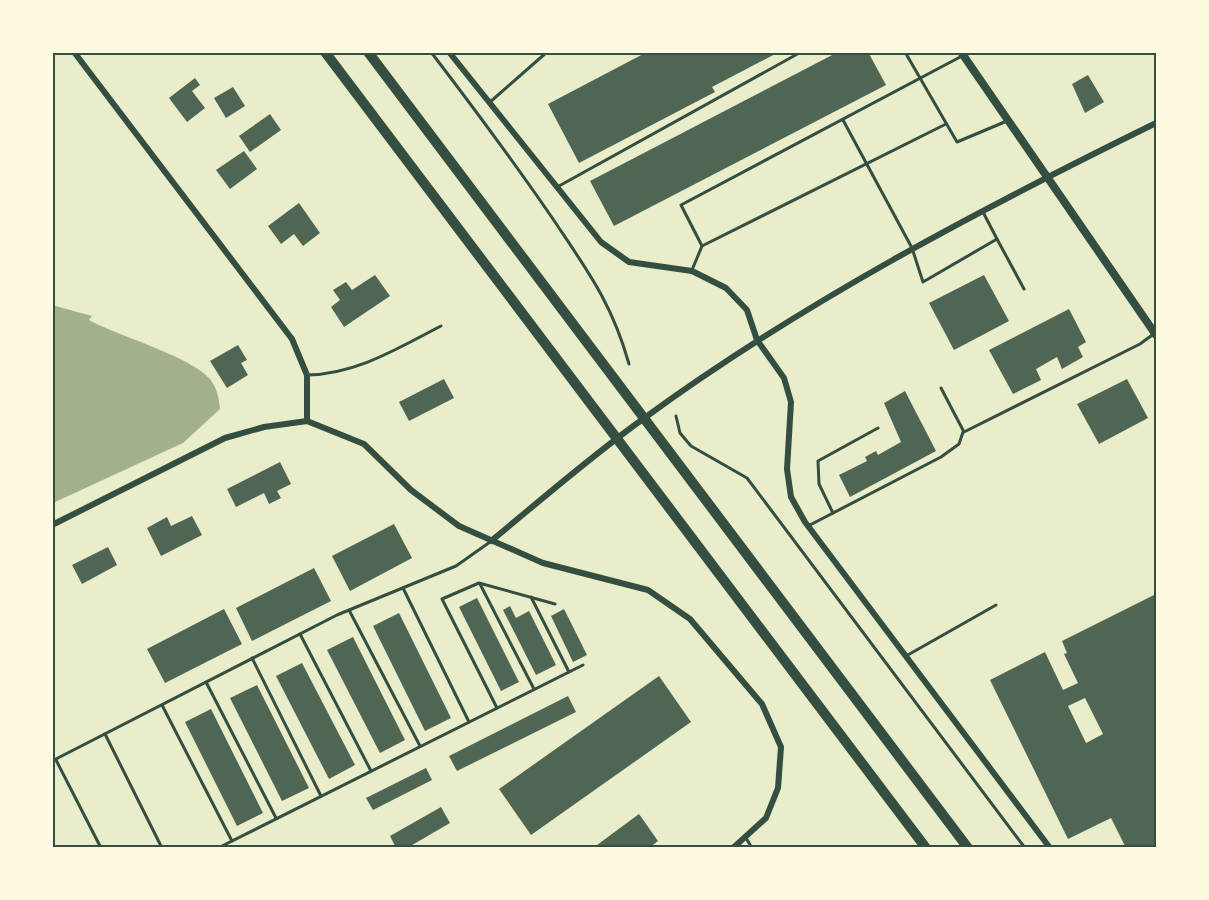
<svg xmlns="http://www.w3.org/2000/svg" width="1209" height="900" viewBox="0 0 1209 900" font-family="'Alegreya Sans',sans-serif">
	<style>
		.water { fill: #a3b18a }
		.building { fill: #4f6655; fill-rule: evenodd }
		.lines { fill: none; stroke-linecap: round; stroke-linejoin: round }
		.path { stroke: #344e41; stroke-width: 3 }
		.service { stroke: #344e41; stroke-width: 3 }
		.minor { stroke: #344e41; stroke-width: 6 }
		.tertiary { stroke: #344e41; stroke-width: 8 }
		.primary { stroke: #344e41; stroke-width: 10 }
		.neatline { fill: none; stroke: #344e41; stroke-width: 2 }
	</style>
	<rect width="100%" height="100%" fill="#e9edc9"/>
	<!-- water -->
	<path class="water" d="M52,305L92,316L89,320C116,335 192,357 210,379C217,388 219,398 220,409L183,443L53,503Z"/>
	<!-- building -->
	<g class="building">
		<path d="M647,52H779L712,87L715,92L579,163L548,104Z"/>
		<path d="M838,52H868L886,85L614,226L590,181Z"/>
		<path d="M1088,75L1104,102L1085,113L1072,84Z"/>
		<path d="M195,78L200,85L192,91L205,108L187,122L169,98Z"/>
		<path d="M233,87L245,106L226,118L214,98Z"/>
		<path d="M270,114L281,130L250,152L239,136Z"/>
		<path d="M244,151L257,169L230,189L216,170Z"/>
		<path d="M299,203L320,233L303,246L294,234L281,244L268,226Z"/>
		<path d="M375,275L390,296L344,327L331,307L340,300L333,290L346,282L352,290Z"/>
		<path d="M984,275L1009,321L954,350L929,303Z"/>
		<path d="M1069,309L1086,342L1078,347L1083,357L1062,369L1057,357L1036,369L1041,380L1013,394L989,350Z"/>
		<path d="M238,345L247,360L241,363L248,375L227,388L210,361Z"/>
		<path d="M444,379L454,398L409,421L399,402Z"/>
		<path d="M1127,379L1148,418L1099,444L1077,404Z"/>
		<path d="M905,391L936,451L850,497L839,475L867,461L865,457L876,451L878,455L901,442L884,403Z"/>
		<path d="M280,462L291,484L277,491L281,498L269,504L264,493L236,507L227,489Z"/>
		<path d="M192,516L202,535L161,556L147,528L167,517L171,526Z"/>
		<path d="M394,524L412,558L350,591L332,556Z"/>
		<path d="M108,547L117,565L82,584L72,565Z"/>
		<path d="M314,568L331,601L252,641L236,608Z"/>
		<path d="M1156,594V848H1126L1111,818L1068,839L990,680L1045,652L1063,690L1078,683L1064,654L1067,653L1062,641ZM1085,698L1103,734L1086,743L1068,706Z"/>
		<path d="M477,598L519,682L501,691L459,607Z"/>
		<path d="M510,606L516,618L529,611L556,665L536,675L503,610Z"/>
		<path d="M224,609L242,644L165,683L147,649Z"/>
		<path d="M564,609L587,655L573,662L551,616Z"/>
		<path d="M399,613L451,718L425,731L373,626Z"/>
		<path d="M353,637L405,740L380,753L327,650Z"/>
		<path d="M302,663L355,765L329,779L276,676Z"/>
		<path d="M659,676L691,722L531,835L499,789Z"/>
		<path d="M257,685L309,788L282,801L230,698Z"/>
		<path d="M568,696L576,712L457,771L449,756Z"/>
		<path d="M211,709L263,813L237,826L185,722Z"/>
		<path d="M426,768L432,780L373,810L366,798Z"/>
		<path d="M441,807L450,823L407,848H396L390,836Z"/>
		<path d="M639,814L658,841L649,848H593Z"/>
	</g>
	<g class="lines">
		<!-- path -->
		<g class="path">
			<path d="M431,52C473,107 514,162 553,219C587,270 612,303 629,364"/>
			<path d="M676,416L680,433L691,446L747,478L1025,848"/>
		</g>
		<!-- service -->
		<g class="service">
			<path d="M905,52L957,142L1007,121"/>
			<path d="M490,102L547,52"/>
			<path d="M843,120L912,248L923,282L997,239L1024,289"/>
			<path d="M559,186L801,52"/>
			<path d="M983,212L997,239"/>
			<path d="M702,246L681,205L962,56"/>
			<path d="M692,270L702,246L946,124"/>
			<path d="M307,375C357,374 398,348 441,326"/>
			<path d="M941,388L964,432L1140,344L1155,333"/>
			<path d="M833,513L819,484L818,461L878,428"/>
			<path d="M808,526L941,457L959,444L963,432"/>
			<path d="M480,584L534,689"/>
			<path d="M403,588L469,722"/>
			<path d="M531,597L569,672"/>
			<path d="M349,610L420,746"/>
			<path d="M300,634L371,771"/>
			<path d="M906,656L996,605"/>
			<path d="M252,658L321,796"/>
			<path d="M206,682L276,818"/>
			<path d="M162,705L232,841"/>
			<path d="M497,708L442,599L479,583L555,604"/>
			<path d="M105,734L162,848"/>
			<path d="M56,760L101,848"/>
			<path d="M52,761L337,615L456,566L490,542"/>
			<path d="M746,838L752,848"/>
			<path d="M218,848L583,665"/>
		</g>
		<!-- minor -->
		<g class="minor">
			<path d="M74,52L292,339L307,375V421"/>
			<path d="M449,52L601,242L629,262L692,271L726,288L747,310L757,340L784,378L791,402L787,469L791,497L805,522L1050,848"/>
			<path d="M52,525L225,438L264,427L307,421L364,444L411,490L459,526L543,563L648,590L690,619L762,704L781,747L778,788L766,818L733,848"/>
			<path d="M491,541C541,500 590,457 643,419C803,302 979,210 1156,123"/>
		</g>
		<!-- tertiary -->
		<path class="tertiary" d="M961,52L1156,335"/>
		<!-- primary -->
		<g class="primary">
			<path d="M325,52L926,848"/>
			<path d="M368,52L968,848"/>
		</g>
	</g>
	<!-- border -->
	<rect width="1209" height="900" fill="none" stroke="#fefae0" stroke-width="108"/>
	<rect x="54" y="54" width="1101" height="792" class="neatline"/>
</svg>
